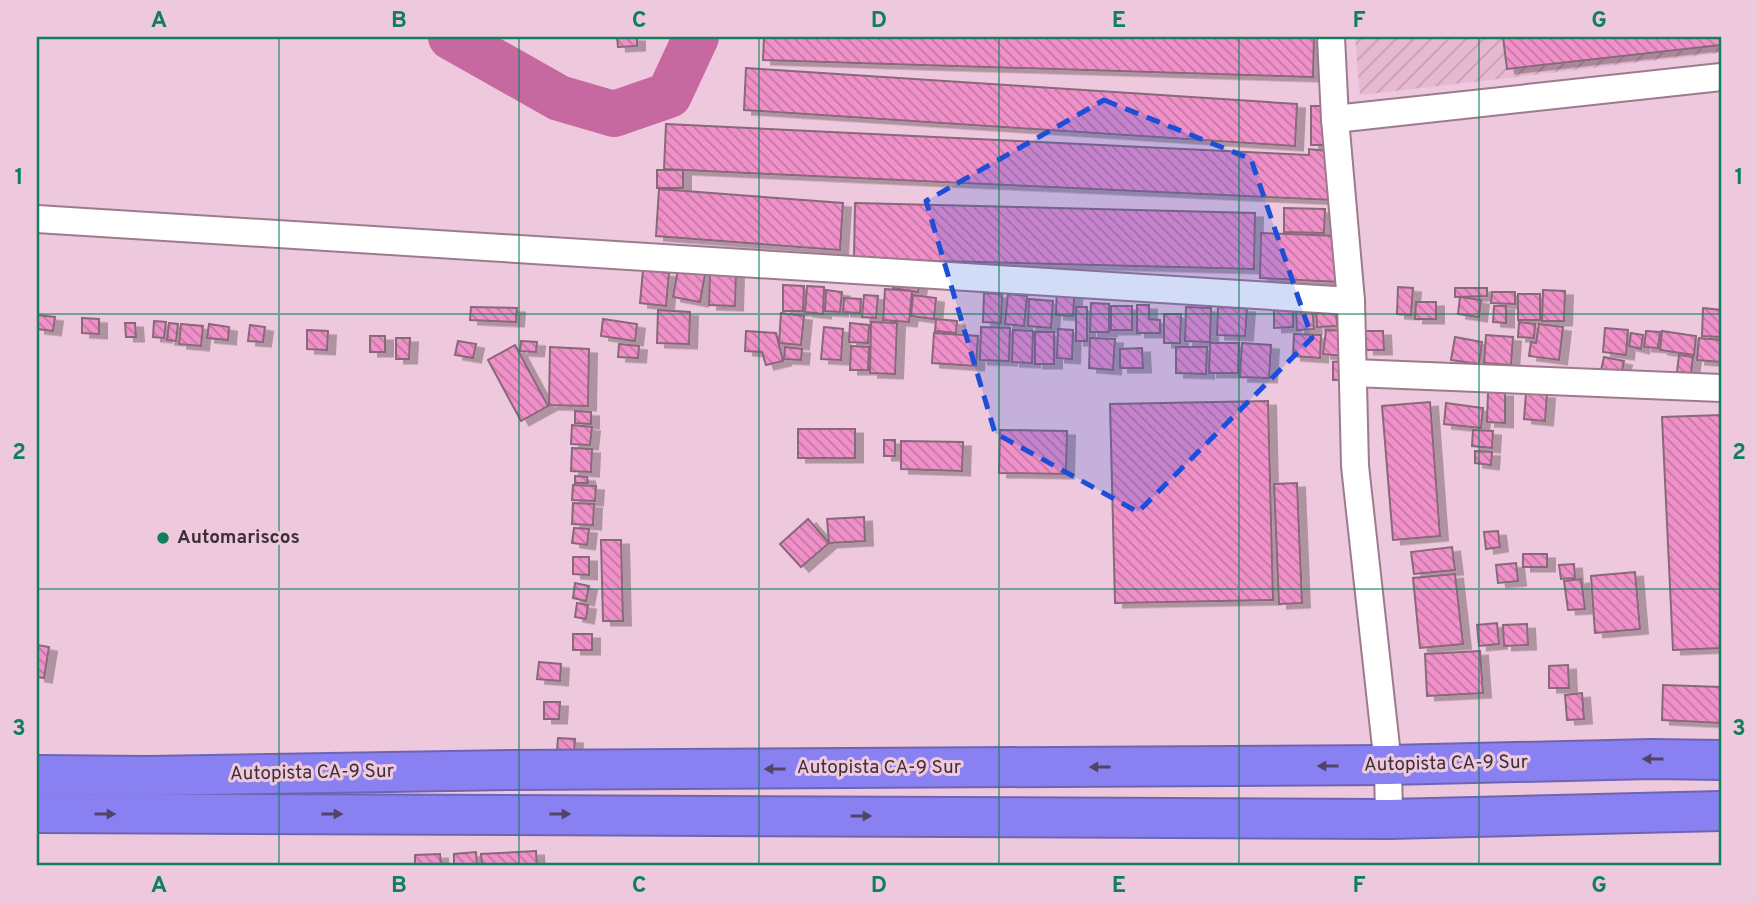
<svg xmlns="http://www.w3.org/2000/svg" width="1758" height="903" viewBox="0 0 1758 903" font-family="Overpass,sans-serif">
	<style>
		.industrial { fill: url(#industrial-furrows) }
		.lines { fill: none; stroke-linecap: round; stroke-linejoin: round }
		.river { stroke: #c669a1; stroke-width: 46 }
		.building { fill: url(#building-back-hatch); stroke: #89677a; stroke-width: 2; filter: url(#shadow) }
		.street-casing { stroke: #9d7a8d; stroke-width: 30 }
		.highway-casing { stroke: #6f64b1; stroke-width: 42 }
		.street { stroke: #fff; stroke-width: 26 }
		.highway { stroke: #8980f2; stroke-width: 38 }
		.oneway { fill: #524466 }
		.marked { fill: #1d4ed8; fill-opacity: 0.2; stroke: #1d4ed8; stroke-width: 5; stroke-dasharray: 14 9; stroke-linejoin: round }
		.grid { fill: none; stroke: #107f5b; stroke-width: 2; stroke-opacity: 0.55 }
		.poi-dot { fill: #107f5b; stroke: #eec8dc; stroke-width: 2.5 }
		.labels { text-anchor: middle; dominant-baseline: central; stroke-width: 6; stroke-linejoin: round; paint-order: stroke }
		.poi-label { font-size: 19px; font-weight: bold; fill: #3f3038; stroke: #eec8dc; text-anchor: start }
		.street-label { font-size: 19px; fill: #3f3038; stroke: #eec8dc }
		.neatline { fill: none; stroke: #107f5b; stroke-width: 2.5 }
		.grid-label { font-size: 23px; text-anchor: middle; font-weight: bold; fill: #107f5b }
	</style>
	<defs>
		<pattern id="industrial-furrows" width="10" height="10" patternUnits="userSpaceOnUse" patternTransform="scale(1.75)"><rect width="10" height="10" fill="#e6b9d1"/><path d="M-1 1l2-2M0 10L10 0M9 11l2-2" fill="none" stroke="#c69fb4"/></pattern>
		<pattern id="building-back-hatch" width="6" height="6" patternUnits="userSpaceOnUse" patternTransform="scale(1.75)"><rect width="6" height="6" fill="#f090c9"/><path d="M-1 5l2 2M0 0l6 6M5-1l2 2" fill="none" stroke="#c476a4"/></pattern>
		<filter id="shadow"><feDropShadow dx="8" dy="4.5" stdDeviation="0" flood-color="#0004"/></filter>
	</defs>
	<rect width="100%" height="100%" fill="#eec8dc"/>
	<!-- industrial -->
	<path class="industrial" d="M1355,37H1721V53L1360,95Z"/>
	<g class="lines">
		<!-- river -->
		<path class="river" d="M451,37L559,98L614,114L669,95L696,37"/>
	</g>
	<!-- building -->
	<g class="building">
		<path d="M617,37H637V46L618,47Z"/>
		<path d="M764,37H1314L1313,77L763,60Z"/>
		<path d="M1503,37H1721V45L1507,69Z"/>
		<path d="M746,68L1297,104L1295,146L744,110Z"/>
		<path d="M1311,106H1330L1331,145H1311Z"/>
		<path d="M666,124L1309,155V149L1327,151L1332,200L664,169Z"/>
		<rect x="657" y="170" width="26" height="18"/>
		<path d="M659,189L843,203L840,250L656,236Z"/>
		<path d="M855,203L1255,213L1254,269L854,259Z"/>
		<path d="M1284,208L1325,209L1324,233L1284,232Z"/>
		<path d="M1261,233L1341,236L1339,282L1260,278Z"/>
		<path d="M679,264L706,269L700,302L673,297Z"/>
		<path d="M643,270L669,273L666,306L640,303Z"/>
		<path d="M710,271L736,272L735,306L709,305Z"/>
		<path d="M895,276L920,279L918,292L893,288Z"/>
		<path d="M1057,284L1075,285L1073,316L1056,315Z"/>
		<path d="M783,285L804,286L803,311H783Z"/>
		<path d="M807,286L824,287L823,314L805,312Z"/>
		<path d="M1398,287L1413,288L1411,315L1397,314Z"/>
		<path d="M1455,288H1487V296L1455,297Z"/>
		<path d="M885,289L912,291L909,322L883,320Z"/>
		<path d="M826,290L842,292L840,312L825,311Z"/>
		<path d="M1543,290L1565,291L1564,321H1542Z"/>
		<path d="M1492,292H1515V304L1491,303Z"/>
		<path d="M984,293L1002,294L1001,323L983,322Z"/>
		<path d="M1008,294L1027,296L1024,326L1005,324Z"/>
		<rect x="1518" y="294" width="22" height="26"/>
		<path d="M864,295L878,296L876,318L862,317Z"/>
		<path d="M913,295L936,298L934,319L911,316Z"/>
		<path d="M1460,297L1481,300L1479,317L1458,314Z"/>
		<path d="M844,298L861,299L860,313L843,312Z"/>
		<path d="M1029,299L1053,301L1051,328L1028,326Z"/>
		<path d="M1274,301H1293V327L1274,328Z"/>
		<path d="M1416,302H1436V319H1415Z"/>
		<path d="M1091,303L1109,304V332H1090Z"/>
		<path d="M1137,305H1149V319L1160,320V333H1137Z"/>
		<rect x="1111" y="306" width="21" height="24"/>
		<path d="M1494,306H1506V323L1493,322Z"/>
		<path d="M471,307L517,308L516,322L470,320Z"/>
		<rect x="1076" y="307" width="11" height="34"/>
		<path d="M1186,307L1211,308L1210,342L1185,341Z"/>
		<path d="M1218,307L1247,308L1245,336L1217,335Z"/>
		<path d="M1312,307L1314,329L1297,330L1296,308Z"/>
		<path d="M1336,307L1337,326L1317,327L1316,308Z"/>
		<path d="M1703,308L1721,310V337L1702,336Z"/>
		<path d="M658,310L690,312L689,344L657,343Z"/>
		<path d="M781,313L804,316L801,345L779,343Z"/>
		<path d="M1164,314H1181L1180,343H1164Z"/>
		<path d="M37,315L55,317L53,331L37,329Z"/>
		<path d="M82,318L99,319V334L82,333Z"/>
		<path d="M603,319L637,324L635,341L601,336Z"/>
		<path d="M936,319L957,321L956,333L935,331Z"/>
		<path d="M154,321L166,322L164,338L153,337Z"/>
		<path d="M871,322L897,323L895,374L870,373Z"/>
		<path d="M1519,322L1535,324L1534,338L1518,337Z"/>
		<path d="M125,323H135L136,337H126Z"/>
		<path d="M169,323L178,324L176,341L167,340Z"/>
		<path d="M850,323L869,325L868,343L849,342Z"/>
		<path d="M181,324L203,326L201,346L179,344Z"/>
		<path d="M209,324L229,327L228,340L207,338Z"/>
		<path d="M1539,324L1563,327L1559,360L1529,356L1531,342L1536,343Z"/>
		<path d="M250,325L265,327L263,342L248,341Z"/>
		<path d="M824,327L843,329L841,360L821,359Z"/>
		<path d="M981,327L1010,328L1009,361L980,360Z"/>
		<path d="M1605,328L1628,330L1626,355L1603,352Z"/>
		<path d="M1058,329L1073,330L1072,359L1057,358Z"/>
		<path d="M307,330L328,331L327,350L307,349Z"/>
		<path d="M1013,330L1033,331L1032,363L1012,362Z"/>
		<path d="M1326,330L1346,331L1344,356L1323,354Z"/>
		<path d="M746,331L776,333L783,361L766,365L762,352L745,351Z"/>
		<path d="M1365,331H1383L1384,350H1366Z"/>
		<path d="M1646,331L1660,332L1658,348L1644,347Z"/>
		<path d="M1662,331L1696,336L1694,355L1660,350Z"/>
		<rect x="1035" y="332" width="19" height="32"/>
		<path d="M934,333L978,336L976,366L932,363Z"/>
		<path d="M1631,333L1643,335L1641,349L1629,346Z"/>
		<path d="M1294,334L1321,335L1320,358L1293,356Z"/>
		<path d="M1486,335L1513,337L1511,365L1484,363Z"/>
		<rect x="370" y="336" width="15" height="16"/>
		<path d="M1455,337L1482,342L1479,364L1451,360Z"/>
		<path d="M396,338H410L409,359H396Z"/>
		<path d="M1090,338L1115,339L1113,370L1089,368Z"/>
		<path d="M1699,338L1721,340V362L1697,360Z"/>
		<path d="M458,341L476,344L473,358L455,355Z"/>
		<path d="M521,341L537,342L536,352L520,351Z"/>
		<path d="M1210,343H1239L1238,373H1209Z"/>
		<path d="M1242,343L1271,345L1269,378L1240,377Z"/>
		<path d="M619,344L639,346L638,358L618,357Z"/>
		<path d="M515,345L548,406L521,421L488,360Z"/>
		<path d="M851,346L869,347L868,370H850Z"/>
		<path d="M550,347L589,349L588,406L549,405Z"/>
		<path d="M785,347L802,349L801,360L784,359Z"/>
		<path d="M1176,347H1207L1206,374L1176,373Z"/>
		<path d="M1142,348L1143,368H1120V349Z"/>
		<path d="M1679,355L1693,357L1691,373L1677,372Z"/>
		<path d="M1604,357L1624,361L1620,379L1600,375Z"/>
		<path d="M1343,361V380H1333V362Z"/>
		<path d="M1488,392H1505V423L1487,422Z"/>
		<path d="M1526,393L1547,394L1545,421L1524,419Z"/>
		<path d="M1268,401L1273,600L1115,603L1110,404Z"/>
		<path d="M1430,402L1440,536L1393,540L1382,406Z"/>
		<path d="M1446,403L1483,408L1481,428L1444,424Z"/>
		<path d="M575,411L591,412V424L575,423Z"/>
		<path d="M1721,415V648L1673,650L1662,417Z"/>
		<path d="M572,425L592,427L590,445L571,444Z"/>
		<rect x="798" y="429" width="57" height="29"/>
		<path d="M1000,430L1067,431L1066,474L999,473Z"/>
		<path d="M1473,430L1493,431L1492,448L1472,446Z"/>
		<rect x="884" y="440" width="11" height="16"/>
		<path d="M901,441L963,442L962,471L901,469Z"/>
		<path d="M572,448L592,449L591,472L571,471Z"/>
		<path d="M1475,451L1492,452L1491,465L1475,463Z"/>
		<path d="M575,476L587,477L588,483H575Z"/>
		<path d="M1297,483L1302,603L1279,604L1274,484Z"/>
		<path d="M573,485L596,486L595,501L572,500Z"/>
		<path d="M573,503L594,504L593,525L572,524Z"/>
		<path d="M864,517L865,541L829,543L827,519Z"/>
		<path d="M808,519L829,543L801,567L780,544Z"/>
		<path d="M574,528L589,529L587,545L572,543Z"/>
		<path d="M1498,531L1500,547L1486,549L1484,532Z"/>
		<path d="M601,540H621L623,621H603Z"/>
		<path d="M1452,547L1455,570L1414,574L1411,552Z"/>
		<rect x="1523" y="554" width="24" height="13"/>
		<path d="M573,557H589V575L573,574Z"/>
		<path d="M1516,563L1518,581L1498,583L1496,565Z"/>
		<path d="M1574,564L1575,578L1561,579L1559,565Z"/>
		<path d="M1635,572L1640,629L1595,633L1591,576Z"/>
		<path d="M1455,574L1463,644L1420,648L1413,578Z"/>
		<path d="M1581,579L1585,609L1568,610L1564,581Z"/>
		<path d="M575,583L589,586L586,601L573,598Z"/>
		<path d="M577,603L588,605L586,619L575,617Z"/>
		<path d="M1497,623L1499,644L1479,646L1477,625Z"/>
		<path d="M1527,624L1528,645L1504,646L1503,625Z"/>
		<rect x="573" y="634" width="19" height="16"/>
		<path d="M37,645L49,647L44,678L37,677Z"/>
		<path d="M1480,651L1483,693L1427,696L1425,654Z"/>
		<path d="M539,662L561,664L560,681L537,679Z"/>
		<path d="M1568,665L1569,688H1549V666Z"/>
		<path d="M1663,685L1721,687V723L1662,720Z"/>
		<path d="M1582,693L1584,719L1567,720L1565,695Z"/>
		<path d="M544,702H560L559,719H544Z"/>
		<path d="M558,738L575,739L574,752L557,751Z"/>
		<path d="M536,851L537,866H482L481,854Z"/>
		<path d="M476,852L477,866H454V854Z"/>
		<path d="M440,854L441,866H415V855Z"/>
	</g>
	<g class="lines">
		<!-- street casing -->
		<g class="street-casing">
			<g id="street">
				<path d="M1331,37L1335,119L1351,301L1355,466L1388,765L1389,819"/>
				<path d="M1335,119L1721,77"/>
				<path d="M37,219L1351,301"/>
				<path d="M1353,373L1721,388"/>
			</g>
		</g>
		<!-- highway casing -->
		<g class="highway-casing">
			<g id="highway">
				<path d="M37,775L148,776L514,770L1388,765L1652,759L1721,760"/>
				<path d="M37,813L1389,819L1721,811"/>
			</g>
		</g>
		<!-- street -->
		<use href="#street" class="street"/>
		<!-- highway -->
		<use href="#highway" class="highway"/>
	</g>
	<!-- one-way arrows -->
	<defs><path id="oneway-solid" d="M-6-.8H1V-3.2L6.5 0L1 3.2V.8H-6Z" transform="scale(1.75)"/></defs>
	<g class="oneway">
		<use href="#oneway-solid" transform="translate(1653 759) rotate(180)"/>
		<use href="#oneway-solid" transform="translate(1328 766) rotate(180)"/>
		<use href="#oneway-solid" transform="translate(1100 767) rotate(180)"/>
		<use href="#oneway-solid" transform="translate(775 769) rotate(180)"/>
		<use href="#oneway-solid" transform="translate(105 814)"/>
		<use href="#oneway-solid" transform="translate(332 814)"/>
		<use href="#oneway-solid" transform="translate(560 814)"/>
		<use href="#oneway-solid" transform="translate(861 816)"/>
	</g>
	<!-- marked area -->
	<path class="marked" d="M1104,100L1251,159L1312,338L1138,512L995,433L926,201Z"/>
	<!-- grid -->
	<path class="grid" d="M279,37V866M519,37V866M759,37V866M999,37V866M1239,37V866M1479,37V866M37,314H1721M37,589H1721"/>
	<!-- markers -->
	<circle class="poi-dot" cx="163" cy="538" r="7"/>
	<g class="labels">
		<!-- poi labels -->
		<g class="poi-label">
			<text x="177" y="538">Automariscos</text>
		</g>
		<!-- street labels -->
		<g class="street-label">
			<text transform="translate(1446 764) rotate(-1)">Autopista CA-9 Sur</text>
			<text x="879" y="768">Autopista CA-9 Sur</text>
			<text transform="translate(312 773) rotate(-1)">Autopista CA-9 Sur</text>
		</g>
	</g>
	<!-- border -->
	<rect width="1758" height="903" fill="none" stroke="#eec8dc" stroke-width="77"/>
	<rect x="38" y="38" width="1682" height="826" class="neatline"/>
	<g class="grid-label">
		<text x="159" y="27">A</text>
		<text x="399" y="27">B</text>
		<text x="639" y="27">C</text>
		<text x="879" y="27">D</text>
		<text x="1119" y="27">E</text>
		<text x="1359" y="27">F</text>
		<text x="1599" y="27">G</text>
		<text x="19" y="184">1</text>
		<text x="1739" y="184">1</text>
		<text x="19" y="459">2</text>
		<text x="1739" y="459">2</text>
		<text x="19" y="735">3</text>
		<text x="1739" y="735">3</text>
		<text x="159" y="892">A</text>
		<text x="399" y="892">B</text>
		<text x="639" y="892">C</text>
		<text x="879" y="892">D</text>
		<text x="1119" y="892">E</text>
		<text x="1359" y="892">F</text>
		<text x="1599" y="892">G</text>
	</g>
</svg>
